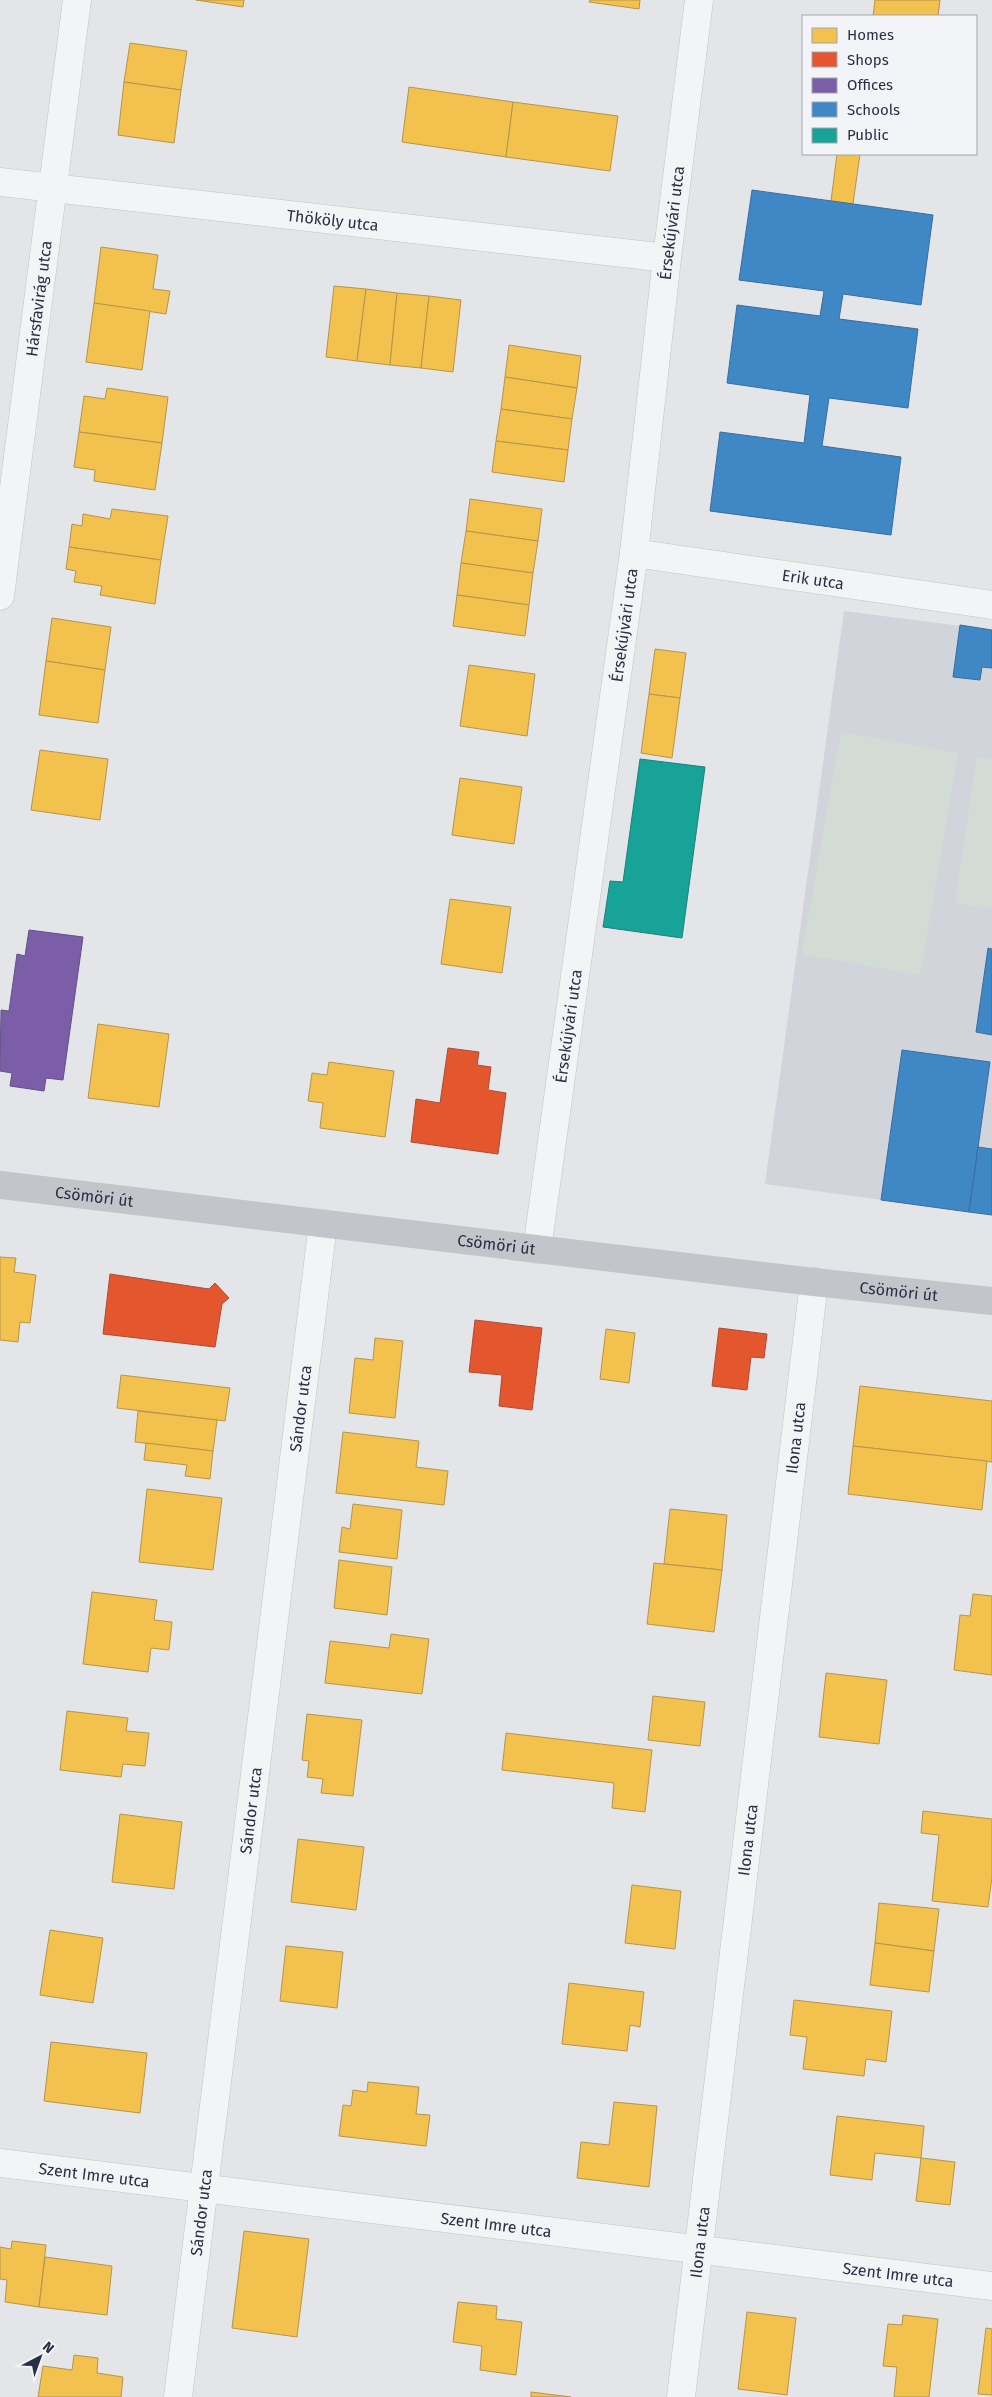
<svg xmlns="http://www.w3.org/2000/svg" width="992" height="2397" viewBox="0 0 992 2397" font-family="'Fira Sans',sans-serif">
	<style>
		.built { fill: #d2d4dc }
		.green { fill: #d3dcd4 }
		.homes { fill: #f2c14e; stroke: #b6954b }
		.shops { fill: #e4572e; stroke: #ac4b35 }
		.offices { fill: #7b5ea7; stroke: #635089 }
		.schools { fill: #3f88c5; stroke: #396d9e }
		.public { fill: #17a398; stroke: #1d807f }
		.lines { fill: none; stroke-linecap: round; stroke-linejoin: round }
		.minor-casing { stroke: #c2c3c7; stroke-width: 29 }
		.minor { stroke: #f3f4f6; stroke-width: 28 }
		.secondary { stroke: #c4c5ca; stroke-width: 28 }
		.labels { text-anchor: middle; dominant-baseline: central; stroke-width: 5; stroke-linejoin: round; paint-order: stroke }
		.street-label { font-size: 16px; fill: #2a2f44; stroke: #f2f4f8 }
	</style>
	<rect width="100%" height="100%" fill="#e4e5e9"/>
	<!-- built -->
	<path class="built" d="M844,611L992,630V1215L765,1184Z"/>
	<!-- green -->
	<g class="green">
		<path d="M841,732L958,753L920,975L802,954Z"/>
		<path d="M977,757L992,759V909L955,903Z"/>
	</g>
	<!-- homes -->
	<g class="homes">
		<path d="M196,0H244L243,7Z"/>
		<path d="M590,0H640L639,9L589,2Z"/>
		<path d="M875,0H940L938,16H873Z"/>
		<path d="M130,43L187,51L181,90L124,82Z"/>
		<path d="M124,82L181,90L174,143L118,135Z"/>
		<path d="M409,87L513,102L506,157L402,142Z"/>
		<path d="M513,102L618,116L610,171L506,157Z"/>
		<path d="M837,154H860L853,204L831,201Z"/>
		<path d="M101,247L158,255L153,289L170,291L166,314L94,303Z"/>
		<path d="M334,286L366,289L357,361L326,357Z"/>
		<path d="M366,289L397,293L390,365L357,361Z"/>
		<path d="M397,293L429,296L421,368L390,365Z"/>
		<path d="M429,296L461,300L453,372L421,368Z"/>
		<path d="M94,303L150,311L142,370L86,362Z"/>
		<path d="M509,345L581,356L577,388L505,377Z"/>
		<path d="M505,377L577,388L572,419L501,409Z"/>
		<path d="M107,388L168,397L162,443L79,432L84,396L105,399Z"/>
		<path d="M501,409L572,419L568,450L496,441Z"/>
		<path d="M79,432L162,443L155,490L94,481L95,470L74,467Z"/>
		<path d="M496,441L568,450L564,482L492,472Z"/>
		<path d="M470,499L542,509L538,541L466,531Z"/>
		<path d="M112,509L168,516L161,560L69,547L72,524L82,526L83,514L110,519Z"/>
		<path d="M466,531L538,541L533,573L461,563Z"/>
		<path d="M69,547L161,560L155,604L100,595L102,586L74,582L76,571L66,569Z"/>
		<path d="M461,563L533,573L529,605L457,595Z"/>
		<path d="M457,595L529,605L525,636L453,626Z"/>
		<path d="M52,618L111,627L105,670L46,661Z"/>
		<path d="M655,649L686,653L680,698L649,694Z"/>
		<path d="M46,661L105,670L98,723L39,715Z"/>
		<path d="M469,665L535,674L527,736L460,726Z"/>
		<path d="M649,694L680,698L672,758L641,753Z"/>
		<path d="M40,750L108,759L100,820L31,810Z"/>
		<path d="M460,778L522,787L514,844L452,835Z"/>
		<path d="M450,899L511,907L502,973L441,964Z"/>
		<path d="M98,1024L169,1034L159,1107L88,1098Z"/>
		<path d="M329,1062L394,1071L385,1137L320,1128L323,1103L308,1101L312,1073L327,1075Z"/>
		<path d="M0,1257L16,1258L14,1272L36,1275L30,1323L20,1322L18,1342L0,1340Z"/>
		<path d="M606,1329L635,1333L629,1383L600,1379Z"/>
		<path d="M375,1338L403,1341L395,1418L349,1413L355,1358L373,1360Z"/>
		<path d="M121,1375L230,1388L225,1421L117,1408Z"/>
		<path d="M860,1386L992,1401V1462L853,1446Z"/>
		<path d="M138,1411L217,1420L213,1451L135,1442Z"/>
		<path d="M343,1432L419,1441L416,1467L448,1471L444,1505L336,1493Z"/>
		<path d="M146,1443L213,1451L210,1479L185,1476L187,1465L144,1460Z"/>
		<path d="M853,1446L987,1461L982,1510L848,1494Z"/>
		<path d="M147,1489L222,1498L213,1570L139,1562Z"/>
		<path d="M353,1504L402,1510L397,1559L339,1552L342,1527L350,1529Z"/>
		<path d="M670,1509L727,1515L722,1570L664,1564Z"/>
		<path d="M339,1560L392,1567L387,1615L334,1608Z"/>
		<path d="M654,1563L722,1570L714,1632L647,1624Z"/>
		<path d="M92,1592L157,1600L154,1620L172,1622L169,1650L151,1648L148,1672L83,1664Z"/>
		<path d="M973,1594L992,1596V1675L954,1670L960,1615L970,1616Z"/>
		<path d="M391,1634L429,1639L422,1694L325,1683L330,1641L389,1648Z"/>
		<path d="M826,1673L887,1680L879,1744L819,1737Z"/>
		<path d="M653,1696L705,1702L700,1746L648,1740Z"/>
		<path d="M67,1711L128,1718L126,1731L149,1733L145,1766L123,1764L121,1777L60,1770Z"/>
		<path d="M307,1714L362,1720L353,1796L321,1793L323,1779L307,1777L309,1761L302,1760Z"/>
		<path d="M506,1733L652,1750L645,1812L612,1808L614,1783L502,1770Z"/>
		<path d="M923,1811L992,1819V1877L988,1907L932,1901L939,1835L921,1833Z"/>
		<path d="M120,1814L182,1822L174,1889L112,1882Z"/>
		<path d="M298,1839L364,1847L356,1910L291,1902Z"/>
		<path d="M632,1885L681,1891L675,1949L625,1943Z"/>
		<path d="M879,1903L939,1909L934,1951L875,1943Z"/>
		<path d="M50,1930L103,1938L93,2003L40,1995Z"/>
		<path d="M875,1943L934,1951L929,1992L870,1985Z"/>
		<path d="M286,1946L343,1952L337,2008L280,2001Z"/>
		<path d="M569,1983L644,1992L640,2027L630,2025L627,2051L562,2044Z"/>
		<path d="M794,2000L892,2011L886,2062L866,2059L864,2076L803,2069L807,2037L790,2035Z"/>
		<path d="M51,2042L147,2053L140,2113L44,2101Z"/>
		<path d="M368,2082L419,2087L416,2114L430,2115L426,2146L339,2136L343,2105L351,2106L353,2090L367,2092Z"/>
		<path d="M614,2102L657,2106L649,2187L577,2178L581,2142L609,2145Z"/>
		<path d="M837,2116L924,2126L921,2158L875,2153L872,2180L830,2175Z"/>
		<path d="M921,2158L955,2162L950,2205L916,2201Z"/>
		<path d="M244,2231L309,2239L297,2337L232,2328Z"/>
		<path d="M12,2241L46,2245L39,2307L5,2302L7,2280L0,2279V2247L11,2249Z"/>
		<path d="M45,2257L112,2266L107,2315L39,2307Z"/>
		<path d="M458,2302L497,2306L496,2319L522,2322L516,2375L480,2370L482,2346L453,2342Z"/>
		<path d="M747,2312L796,2318L787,2395L738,2389Z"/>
		<path d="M903,2315L938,2319L929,2397H894L897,2367L883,2366L888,2324L902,2325Z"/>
		<path d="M986,2328L992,2329V2395L978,2394Z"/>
		<path d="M74,2355L98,2358L97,2373L123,2377L121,2397H38L43,2366L72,2370Z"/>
		<path d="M531,2392L571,2397H531Z"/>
	</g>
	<!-- shops -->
	<g class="shops">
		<path d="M448,1048L479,1052L477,1065L491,1067L488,1090L506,1093L498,1154L411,1142L416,1099L440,1103Z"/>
		<path d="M110,1274L209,1289L215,1283L229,1298L222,1304L215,1347L103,1334Z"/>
		<path d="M475,1320L542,1328L532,1410L499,1406L502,1375L469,1372Z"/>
		<path d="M719,1328L767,1334L764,1358L751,1357L747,1390L712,1386Z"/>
	</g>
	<!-- offices -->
	<path class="offices" d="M29,930L83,937L63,1080L46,1078L44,1091L10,1086L12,1073L0,1071L1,1010L9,1011L17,954L25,956Z"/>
	<!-- schools -->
	<g class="schools">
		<path d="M752,190L933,215L921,305L843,294L839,319L918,329L908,408L829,398L822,446L901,457L891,535L710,511L720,432L804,443L810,395L727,383L737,305L820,316L824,291L739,280Z"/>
		<path d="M960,625L992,630V668L982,667L980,680L953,677Z"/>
		<path d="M988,948L992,949V1035L976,1032Z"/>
		<path d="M902,1050L990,1062L969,1212L881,1200Z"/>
		<path d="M978,1147L992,1149V1215L969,1212Z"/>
	</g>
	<!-- public -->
	<path class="public" d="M640,759L705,767L682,938L603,927L610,881L623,882Z"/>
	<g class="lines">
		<!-- minor casing -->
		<g class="minor-casing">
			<g id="minor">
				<path id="s1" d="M0,182L667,258"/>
				<path id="s2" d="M634,553L992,605"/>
				<path id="s3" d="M0,596L77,0"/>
				<path id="s4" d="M537,1249L634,553L667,258L699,0"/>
				<path id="s5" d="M0,2163L992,2286"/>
				<path id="s6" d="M178,2397L323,1224"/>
				<path id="s7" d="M681,2397L814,1282"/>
			</g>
		</g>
		<!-- minor -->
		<use href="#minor" class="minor"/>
		<!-- secondary -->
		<path class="secondary" id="s8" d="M0,1185L814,1282L992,1301"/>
	</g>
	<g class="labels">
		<!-- street labels -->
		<g class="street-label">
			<text stroke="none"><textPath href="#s1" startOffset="335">Thököly utca</textPath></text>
			<text stroke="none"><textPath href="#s4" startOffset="1035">Érsekújvári utca</textPath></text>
			<text stroke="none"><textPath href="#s3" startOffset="300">Hársfavirág utca</textPath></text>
			<text stroke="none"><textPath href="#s2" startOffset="181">Erik utca</textPath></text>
			<text stroke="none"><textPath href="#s4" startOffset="630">Érsekújvári utca</textPath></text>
			<text stroke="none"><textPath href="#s4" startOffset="225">Érsekújvári utca</textPath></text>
			<text stroke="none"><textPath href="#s8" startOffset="95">Csömöri út</textPath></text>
			<text stroke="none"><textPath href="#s8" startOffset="500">Csömöri út</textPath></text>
			<text stroke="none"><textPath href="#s8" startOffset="905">Csömöri út</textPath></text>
			<text stroke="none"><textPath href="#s6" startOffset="996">Sándor utca</textPath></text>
			<text stroke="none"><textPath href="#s7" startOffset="966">Ilona utca</textPath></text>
			<text stroke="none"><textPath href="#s6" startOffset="591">Sándor utca</textPath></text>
			<text stroke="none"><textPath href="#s7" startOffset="561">Ilona utca</textPath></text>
			<text stroke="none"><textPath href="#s5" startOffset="95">Szent Imre utca</textPath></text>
			<text stroke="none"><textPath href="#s6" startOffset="186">Sándor utca</textPath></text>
			<text stroke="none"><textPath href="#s5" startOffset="500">Szent Imre utca</textPath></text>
			<text stroke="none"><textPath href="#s7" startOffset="156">Ilona utca</textPath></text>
			<text stroke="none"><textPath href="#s5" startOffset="905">Szent Imre utca</textPath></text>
		</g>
	</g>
	<!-- legend -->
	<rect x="802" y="15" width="175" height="140" fill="#f2f4f8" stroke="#a2a5b0"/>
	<rect x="812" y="28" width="25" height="15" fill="#f2c14e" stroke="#a2a5b0"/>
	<text x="847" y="40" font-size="15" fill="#2a2f44">Homes</text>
	<rect x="812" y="52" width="25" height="15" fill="#e4572e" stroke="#a2a5b0"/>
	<text x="847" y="65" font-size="15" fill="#2a2f44">Shops</text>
	<rect x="812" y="78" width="25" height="15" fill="#7b5ea7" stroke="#a2a5b0"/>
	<text x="847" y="90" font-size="15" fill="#2a2f44">Offices</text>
	<rect x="812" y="102" width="25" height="15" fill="#3f88c5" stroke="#a2a5b0"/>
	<text x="847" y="115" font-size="15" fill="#2a2f44">Schools</text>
	<rect x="812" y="128" width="25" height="15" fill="#17a398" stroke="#a2a5b0"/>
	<text x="847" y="140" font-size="15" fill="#2a2f44">Public</text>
	<!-- north arrow -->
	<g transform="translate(40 2357) rotate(41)" stroke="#f2f4f8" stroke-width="4" paint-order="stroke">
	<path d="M0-4L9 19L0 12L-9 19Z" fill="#2a2f44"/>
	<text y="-8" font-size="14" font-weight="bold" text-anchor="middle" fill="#2a2f44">N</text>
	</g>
</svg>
